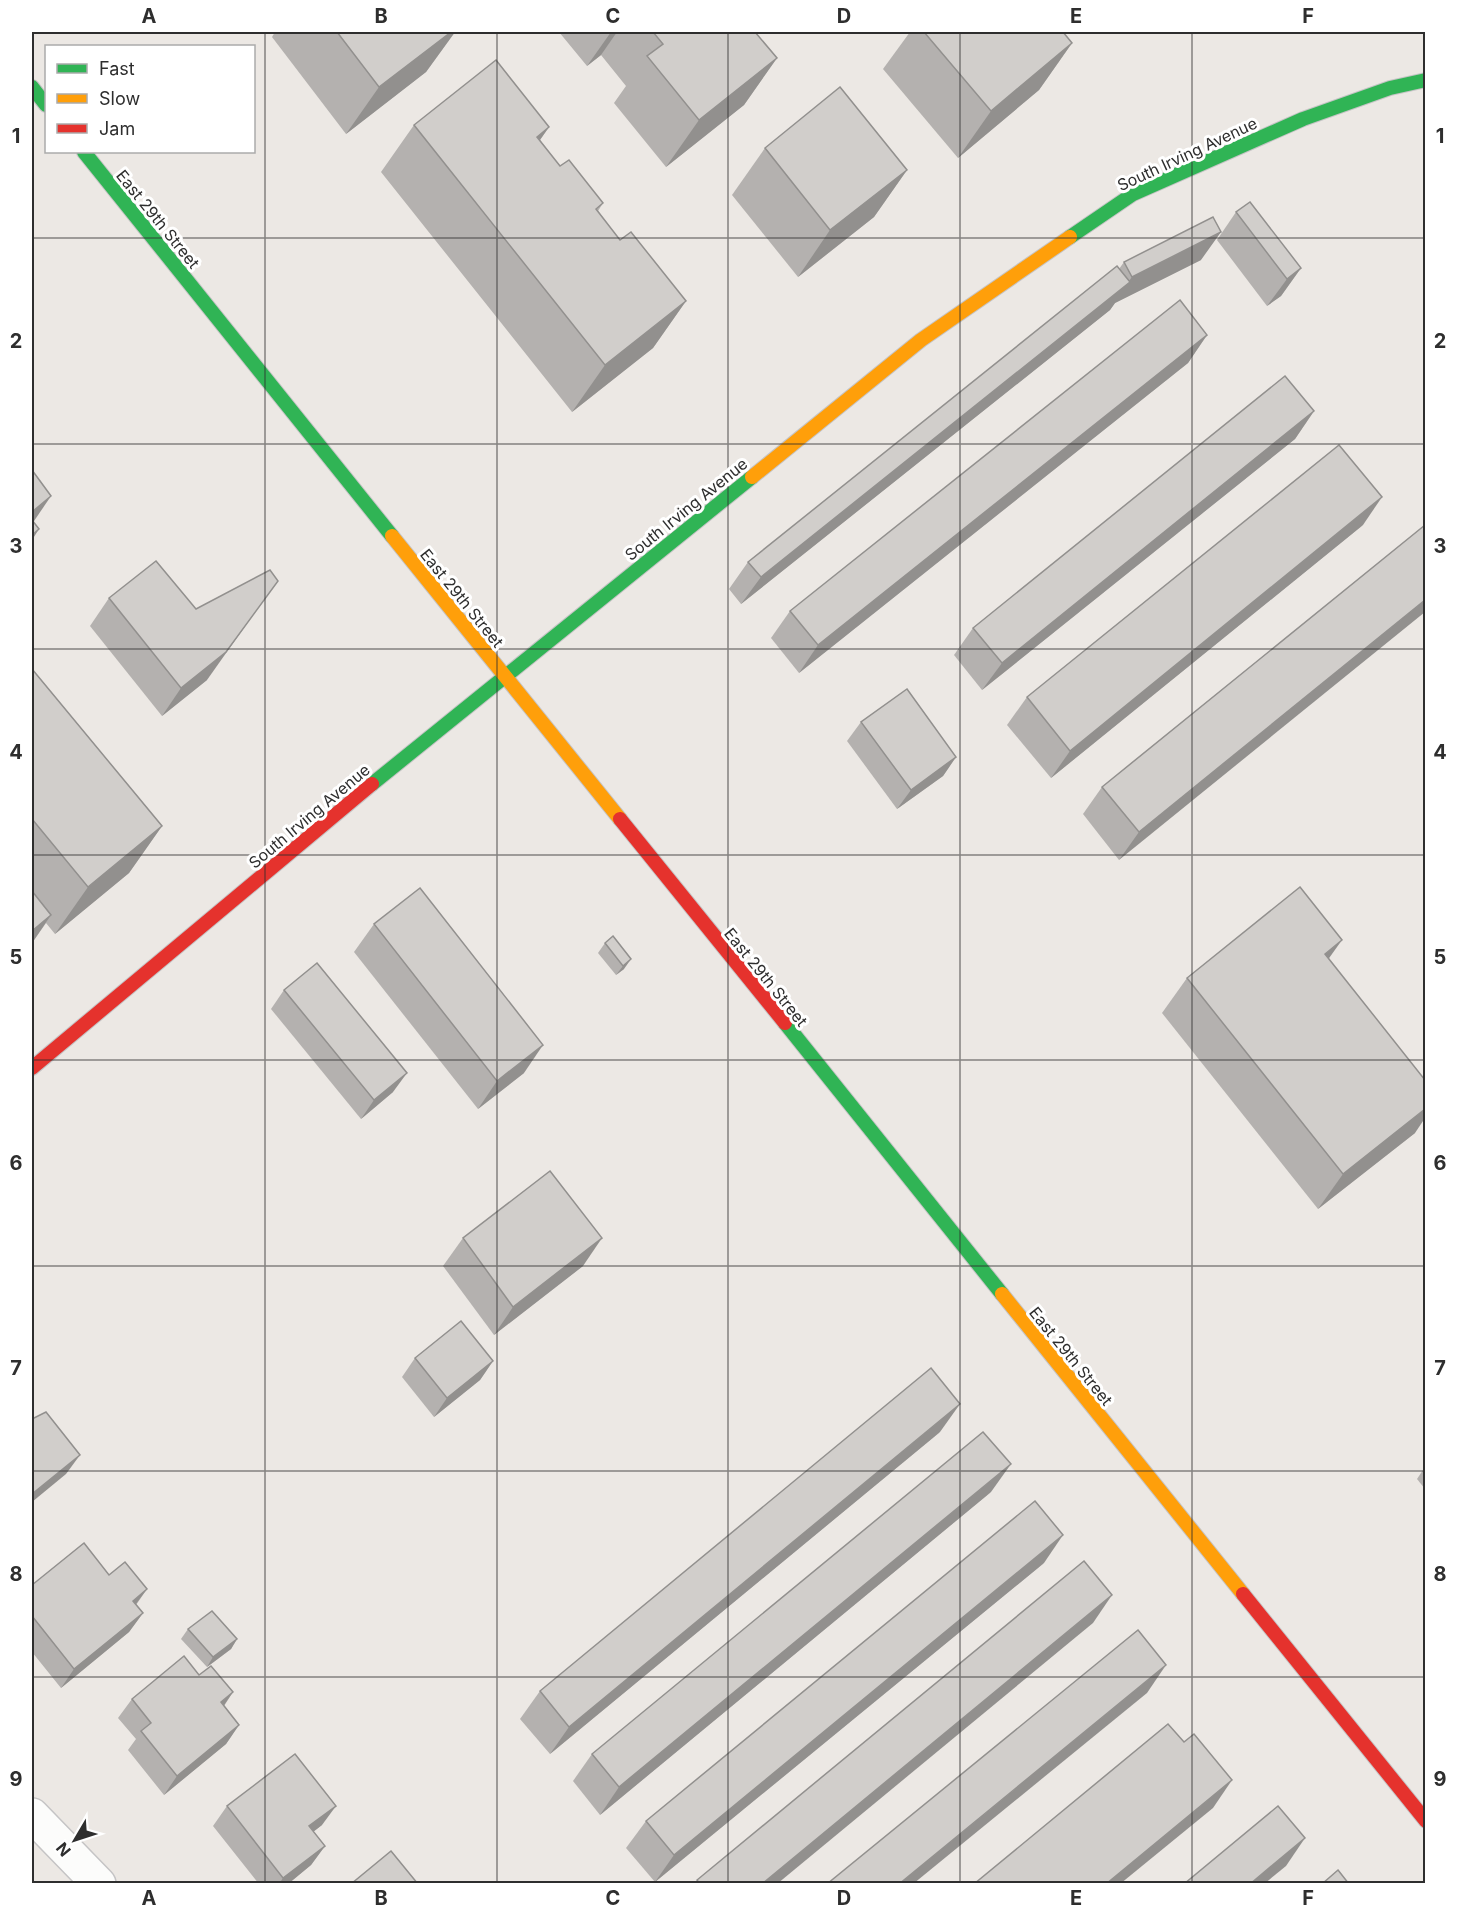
<svg xmlns="http://www.w3.org/2000/svg" width="1457" height="1915" viewBox="0 0 1457 1915" font-family="Inter,sans-serif">
	<style>
		.lines { fill: none; stroke-linecap: round; stroke-linejoin: round }
		.street-casing { stroke: #c5c4c5; stroke-width: 36 }
		.fast-casing { stroke: #c5c4c5; stroke-width: 16 }
		.slow-casing { stroke: #c5c4c5; stroke-width: 16 }
		.jam-casing { stroke: #c5c4c5; stroke-width: 16 }
		.street { stroke: #fcfcfb; stroke-width: 33 }
		.fast { stroke: #30b455; stroke-width: 14 }
		.slow { stroke: #ff9f0a; stroke-width: 14 }
		.jam { stroke: #e5322d; stroke-width: 14 }
		.wall { fill: #b4b1af }
		.shaded-wall { fill: #92908e }
		.building { fill: #d1cecb; stroke: #92908e; stroke-width: 1.5 }
		.grid { fill: none; stroke: #2e2e2e; stroke-width: 1.5; stroke-opacity: 0.55 }
		.labels { text-anchor: middle; dominant-baseline: central; stroke-width: 6; stroke-linejoin: round; paint-order: stroke }
		.street-label { font-size: 16px; fill: #2e2e2e; stroke: #fff }
		.neatline { fill: none; stroke: #2e2e2e; stroke-width: 2 }
		.grid-label { font-size: 20px; text-anchor: middle; font-weight: bold; fill: #2e2e2e }
	</style>
	<rect width="100%" height="100%" fill="#ece8e4"/>
	<g class="lines">
		<!-- street casing -->
		<g class="street-casing">
			<path id="street" d="M32,1815L99,1884"/>
		</g>
		<!-- fast casing -->
		<g class="fast-casing">
			<g id="fast">
				<path d="M32,87L46,105"/>
				<path d="M84,152L392,536"/>
				<path d="M1070,237L1133,194L1303,119L1390,88L1426,80"/>
				<path d="M372,784L752,477"/>
				<path d="M785,1023L1002,1294"/>
			</g>
		</g>
		<!-- slow casing -->
		<g class="slow-casing">
			<g id="slow">
				<path d="M752,477L921,340L1070,237"/>
				<path d="M392,536L620,819"/>
				<path d="M1002,1294L1243,1594"/>
			</g>
		</g>
		<!-- jam casing -->
		<g class="jam-casing">
			<g id="jam">
				<path d="M620,819L785,1023"/>
				<path d="M32,1068L372,784"/>
				<path d="M1243,1594L1426,1821"/>
			</g>
		</g>
		<!-- street -->
		<use href="#street" class="street"/>
		<!-- fast -->
		<use href="#fast" class="fast"/>
		<!-- slow -->
		<use href="#slow" class="slow"/>
		<!-- jam -->
		<use href="#jam" class="jam"/>
	</g>
	<!-- wall -->
	<g class="wall">
		<path d="M275,32H455L426,72L346,134L272,37Z"/>
		<path d="M559,32H755L777,58L744,105L666,167L614,103L626,86L601,55L587,66Z"/>
		<path d="M910,32H1063L1072,43L1039,90L958,158L883,69Z"/>
		<path d="M414,125L549,127L540,140L560,166L603,203L598,211L620,240L686,301L653,348L572,412L381,172Z"/>
		<path d="M765,148L907,170L874,217L798,277L732,195Z"/>
		<path d="M1236,212L1301,268L1281,296L1267,306L1217,240Z"/>
		<path d="M1201,260L1115,303L1110,310L741,604L729,589L748,562L1119,269L1124,262Z"/>
		<path d="M1207,335L1188,363L799,673L771,638L790,611Z"/>
		<path d="M1314,411L1295,439L982,690L954,655L973,628Z"/>
		<path d="M1363,525L1051,778L1007,725L1027,697Z"/>
		<path d="M1425,525L1119,860L1083,814L1102,787Z"/>
		<path d="M109,598L207,680L162,716L90,626Z"/>
		<path d="M32,669L162,826L129,873L55,934L46,923L32,943Z"/>
		<path d="M861,722L956,757L943,776L897,809L847,741Z"/>
		<path d="M374,924L524,1073L478,1109L354,952Z"/>
		<path d="M613,936L624,969L616,975L598,953L605,943Z"/>
		<path d="M1329,959L1415,1133L1318,1209L1162,1013L1187,978Z"/>
		<path d="M284,990L393,1092L361,1119L271,1009Z"/>
		<path d="M463,1238L583,1266L494,1335L443,1266Z"/>
		<path d="M415,1358L493,1361L480,1380L434,1417L402,1377Z"/>
		<path d="M940,1432L550,1754L520,1719L540,1691Z"/>
		<path d="M1425,1467V1489L1417,1479Z"/>
		<path d="M991,1492L600,1815L573,1781L592,1754Z"/>
		<path d="M1044,1563L655,1882L626,1848L646,1821Z"/>
		<path d="M109,1575L147,1589L136,1605L143,1613L129,1632L61,1688L32,1652V1585Z"/>
		<path d="M188,1629L237,1639L231,1649L207,1667L181,1639Z"/>
		<path d="M199,1675L233,1692L224,1706L239,1725L226,1744L164,1795L128,1750L136,1739L118,1718L132,1699Z"/>
		<path d="M227,1806L322,1825L313,1832L325,1846L311,1865L288,1884H259L213,1826Z"/>
	</g>
	<!-- shaded-wall -->
	<g class="shaded-wall">
		<path d="M451,32H455L426,72L346,134L379,87Z"/>
		<path d="M611,32H617L601,55L587,66Z"/>
		<path d="M1072,43L1039,90L958,158L991,111Z"/>
		<path d="M777,58L744,105L666,167L699,120Z"/>
		<path d="M549,127L516,174L537,137Z"/>
		<path d="M907,170L874,217L798,277L830,230Z"/>
		<path d="M1221,232L1201,260L1115,303L1110,310L741,604L761,577L1126,285L1132,277Z"/>
		<path d="M1301,268L1281,296L1267,306L1287,279Z"/>
		<path d="M686,301L653,348L572,412L605,365Z"/>
		<path d="M1207,335L1188,363L799,673L818,645Z"/>
		<path d="M1314,411L1295,439L982,690L1002,663Z"/>
		<path d="M51,496L32,524V512Z"/>
		<path d="M1382,497L1363,525L1051,778L1070,751Z"/>
		<path d="M39,529L32,540V535Z"/>
		<path d="M1425,600V612L1119,860L1139,832Z"/>
		<path d="M258,608L207,680L162,716L181,688Z"/>
		<path d="M956,757L943,776L897,809L911,790Z"/>
		<path d="M162,826L129,873L55,934L88,887Z"/>
		<path d="M51,915L32,943V931Z"/>
		<path d="M1342,940L1317,975L1325,954Z"/>
		<path d="M631,959L624,969L616,975L623,966Z"/>
		<path d="M543,1045L524,1073L478,1109L497,1081Z"/>
		<path d="M407,1073L393,1092L361,1119L374,1100Z"/>
		<path d="M1425,1109V1118L1415,1133L1318,1209L1343,1174Z"/>
		<path d="M602,1238L583,1266L494,1335L513,1307Z"/>
		<path d="M493,1361L480,1380L434,1417L447,1398Z"/>
		<path d="M960,1404L940,1432L550,1754L569,1727Z"/>
		<path d="M80,1455L66,1474L32,1502V1494Z"/>
		<path d="M1011,1464L991,1492L600,1815L619,1787Z"/>
		<path d="M1063,1535L1044,1563L655,1882L674,1855Z"/>
		<path d="M147,1589L133,1608V1601Z"/>
		<path d="M1112,1595L1093,1623L777,1884H762Z"/>
		<path d="M143,1613L129,1632L61,1688L74,1669Z"/>
		<path d="M237,1639L231,1649L207,1667L213,1657Z"/>
		<path d="M1166,1665L1147,1693L913,1884H899Z"/>
		<path d="M233,1692L220,1711L221,1702Z"/>
		<path d="M239,1725L226,1744L164,1795L177,1776Z"/>
		<path d="M1232,1780L1213,1808L1120,1884H1106Z"/>
		<path d="M336,1806L322,1825L296,1845L309,1826Z"/>
		<path d="M1305,1838L1286,1866L1264,1884H1250Z"/>
		<path d="M325,1846L311,1865L288,1884H279L283,1878Z"/>
	</g>
	<!-- building -->
	<g class="building">
		<path d="M337,32H451L379,87Z"/>
		<path d="M653,32H755L777,58L699,120L647,56L663,44Z"/>
		<path d="M924,32H1063L1072,43L991,111Z"/>
		<path d="M496,60L549,127L537,137L560,166L569,160L603,203L596,209L620,240L631,232L686,301L605,365L414,125Z"/>
		<path d="M840,87L907,170L830,230L765,148Z"/>
		<path d="M1250,202L1301,268L1287,279L1236,212Z"/>
		<path d="M1213,217L1221,232L1132,277L1124,262Z"/>
		<path d="M1117,266L1130,282L761,577L748,562Z"/>
		<path d="M1180,300L1207,335L818,645L790,611Z"/>
		<path d="M1285,376L1314,411L1002,663L973,628Z"/>
		<path d="M1339,445L1382,497L1070,751L1027,697Z"/>
		<path d="M32,470L51,496L32,512Z"/>
		<path d="M32,520L39,529L32,535Z"/>
		<path d="M1425,525V600L1139,832L1102,787Z"/>
		<path d="M156,561L196,609L270,570L278,581L226,652L181,688L109,598Z"/>
		<path d="M32,669L162,826L88,887L32,819Z"/>
		<path d="M907,689L956,757L911,790L861,722Z"/>
		<path d="M1300,887L1342,940L1325,954L1425,1080V1109L1343,1174L1187,978Z"/>
		<path d="M420,888L543,1045L497,1081L374,924Z"/>
		<path d="M32,891L51,915L32,931Z"/>
		<path d="M613,936L631,959L623,966L605,943Z"/>
		<path d="M317,963L407,1073L374,1100L284,990Z"/>
		<path d="M550,1171L602,1238L513,1307L463,1238Z"/>
		<path d="M461,1321L493,1361L447,1398L415,1358Z"/>
		<path d="M931,1368L960,1404L569,1727L540,1691Z"/>
		<path d="M46,1412L80,1455L32,1494V1419Z"/>
		<path d="M983,1432L1011,1464L619,1787L592,1754Z"/>
		<path d="M1035,1501L1063,1535L674,1855L646,1821Z"/>
		<path d="M84,1543L109,1575L125,1562L147,1589L133,1601L143,1613L74,1669L32,1616V1585Z"/>
		<path d="M1084,1561L1112,1595L762,1884H700L697,1880Z"/>
		<path d="M212,1611L237,1639L213,1657L188,1629Z"/>
		<path d="M1138,1630L1166,1665L899,1884H827Z"/>
		<path d="M184,1656L199,1675L211,1666L233,1692L221,1702L239,1725L177,1776L141,1731L151,1723L132,1699Z"/>
		<path d="M1168,1724L1184,1742L1194,1734L1232,1780L1106,1884H974Z"/>
		<path d="M295,1754L336,1806L309,1826L325,1846L283,1878L227,1806Z"/>
		<path d="M1278,1806L1305,1838L1250,1884H1184Z"/>
		<path d="M391,1851L418,1884H351Z"/>
		<path d="M1338,1870L1349,1884H1322Z"/>
	</g>
	<!-- grid -->
	<path class="grid" d="M265,32V1884M497,32V1884M728,32V1884M960,32V1884M1192,32V1884M32,238H1426M32,444H1426M32,649H1426M32,855H1426M32,1060H1426M32,1266H1426M32,1471H1426M32,1677H1426"/>
	<g class="labels">
		<!-- street labels -->
		<g class="street-label">
			<text transform="translate(1187 154) rotate(-25)">South Irving Avenue</text>
			<text transform="translate(158 219) rotate(51)">East 29th Street</text>
			<text transform="translate(686 509) rotate(-39)">South Irving Avenue</text>
			<text transform="translate(462 598) rotate(51)">East 29th Street</text>
			<text transform="translate(309 816) rotate(-40)">South Irving Avenue</text>
			<text transform="translate(766 977) rotate(51)">East 29th Street</text>
			<text transform="translate(1071 1356) rotate(51)">East 29th Street</text>
		</g>
	</g>
	<!-- border -->
	<rect width="1457" height="1915" fill="none" stroke="#ffffff" stroke-width="66"/>
	<!-- legend -->
	<rect x="45" y="45" width="210" height="108" fill="#ffffff" stroke="#ababab" stroke-width="1.5"/>
	<rect x="57" y="64" width="30" height="9" fill="#30b455" stroke="#ababab" stroke-width="1.5"/>
	<text x="99" y="75" font-size="18" fill="#2e2e2e">Fast</text>
	<rect x="57" y="94" width="30" height="9" fill="#ff9f0a" stroke="#ababab" stroke-width="1.5"/>
	<text x="99" y="105" font-size="18" fill="#2e2e2e">Slow</text>
	<rect x="57" y="124" width="30" height="9" fill="#e5322d" stroke="#ababab" stroke-width="1.5"/>
	<text x="99" y="135" font-size="18" fill="#2e2e2e">Jam</text>
	<!-- north arrow -->
	<g transform="translate(75 1840) rotate(231)" stroke="#ffffff" stroke-width="4.5" paint-order="stroke">
	<path d="M0-4.5L10 22L0 15L-10 22Z" fill="#2e2e2e"/>
	<text y="-9" font-size="16" font-weight="bold" text-anchor="middle" fill="#2e2e2e">N</text>
	</g>
	<rect x="33" y="33" width="1391" height="1849" class="neatline"/>
	<g class="grid-label">
		<text x="149" y="23">A</text>
		<text x="381" y="23">B</text>
		<text x="613" y="23">C</text>
		<text x="844" y="23">D</text>
		<text x="1076" y="23">E</text>
		<text x="1308" y="23">F</text>
		<text x="16" y="143">1</text>
		<text x="1440" y="143">1</text>
		<text x="16" y="348">2</text>
		<text x="1440" y="348">2</text>
		<text x="16" y="553">3</text>
		<text x="1440" y="553">3</text>
		<text x="16" y="759">4</text>
		<text x="1440" y="759">4</text>
		<text x="16" y="964">5</text>
		<text x="1440" y="964">5</text>
		<text x="16" y="1170">6</text>
		<text x="1440" y="1170">6</text>
		<text x="16" y="1375">7</text>
		<text x="1440" y="1375">7</text>
		<text x="16" y="1581">8</text>
		<text x="1440" y="1581">8</text>
		<text x="16" y="1786">9</text>
		<text x="1440" y="1786">9</text>
		<text x="149" y="1905">A</text>
		<text x="381" y="1905">B</text>
		<text x="613" y="1905">C</text>
		<text x="844" y="1905">D</text>
		<text x="1076" y="1905">E</text>
		<text x="1308" y="1905">F</text>
	</g>
</svg>
